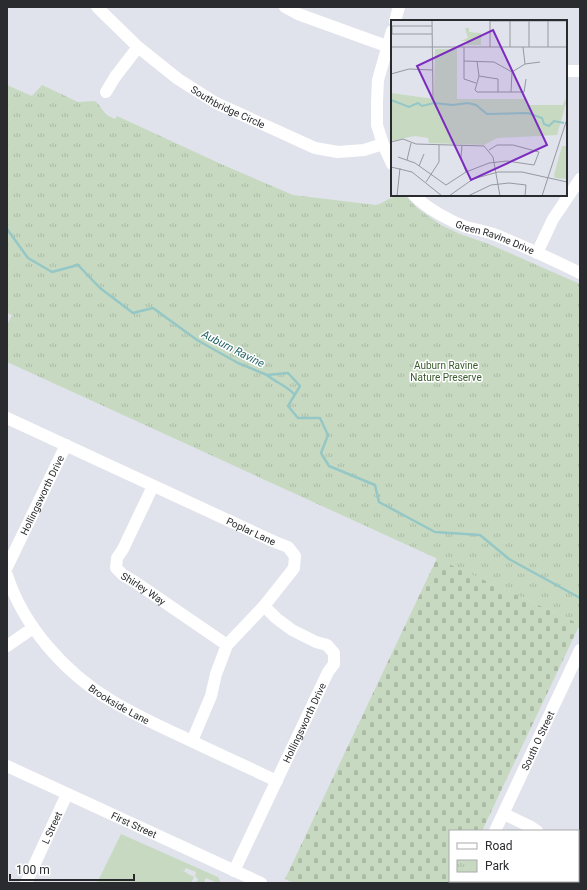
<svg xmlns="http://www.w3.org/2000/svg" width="587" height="890" viewBox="0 0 587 890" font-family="Roboto,sans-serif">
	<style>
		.grass { fill: #c7dac1 }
		.cemetery { fill: url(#cemetery-stones) }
		.park { fill: url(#park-tufts) }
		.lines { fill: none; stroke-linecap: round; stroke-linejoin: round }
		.stream { stroke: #95c7c6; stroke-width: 2.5 }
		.minor { stroke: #fff; stroke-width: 12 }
		.labels { text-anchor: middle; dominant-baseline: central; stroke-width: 3; stroke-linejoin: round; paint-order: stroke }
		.street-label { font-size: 10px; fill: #2a2b2e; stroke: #fff }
		.park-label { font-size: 10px; fill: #385b2d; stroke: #fff }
		.water-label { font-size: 11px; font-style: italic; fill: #206363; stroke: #fff }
		.inset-river { fill: none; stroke: #95c7c6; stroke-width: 2 }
		.inset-road { fill: none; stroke: #9799a0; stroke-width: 1 }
		.view { fill: #7b2cbf; fill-opacity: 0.15; stroke: #7b2cbf; stroke-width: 2 }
		.inset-edge { fill: none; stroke: #2a2b2e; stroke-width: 2 }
	</style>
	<defs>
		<pattern id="cemetery-stones" width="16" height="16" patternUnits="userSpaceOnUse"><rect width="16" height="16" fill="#c7dac1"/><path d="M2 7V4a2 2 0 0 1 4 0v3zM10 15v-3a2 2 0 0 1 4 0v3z" fill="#abbba6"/></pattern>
		<pattern id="park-tufts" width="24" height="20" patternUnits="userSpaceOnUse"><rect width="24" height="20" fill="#c7dac1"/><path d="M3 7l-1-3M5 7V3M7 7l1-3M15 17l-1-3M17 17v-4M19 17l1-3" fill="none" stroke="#abbba6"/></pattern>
	</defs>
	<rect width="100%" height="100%" fill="#e0e3ec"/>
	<!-- grass -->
	<path class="grass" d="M121,834L218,877L221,883H217L206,878L204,883H196L198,879L195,876L196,872L186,868L184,871L178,868L194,877L191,883H97Z"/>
	<!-- cemetery -->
	<path class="cemetery" d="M437,558L580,624L482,831H450V881H458L457,883H293L285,879Z"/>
	<!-- park -->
	<path class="park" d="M7,85L32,96L42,85L78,102L95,101C104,109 102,114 115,119L117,116L221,164L293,195L376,205C388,201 391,195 405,195L417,208L441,225L460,234L489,244L580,284V624L7,362V325L12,315L7,313Z"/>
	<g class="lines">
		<!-- stream -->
		<g class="stream">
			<path d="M7,229L28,258L52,272L78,265L100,288L133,313L153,308L197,340L238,363L267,375L288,373L300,386L288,406L298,418H320L328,435L321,453L329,466L375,485L379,502L435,532L480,535L509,559L580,598"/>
			<path d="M267,375C275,382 287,386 294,394"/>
		</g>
		<!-- minor -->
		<g class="minor">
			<path id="s1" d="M97,7L138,47L178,79L216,103L315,148L338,152L364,150L383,144"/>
			<path d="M285,7L298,14L392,48"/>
			<path d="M395,21L399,7"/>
			<path d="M392,31L378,80L377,102V125L383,144L392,164"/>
			<path d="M566,71H580"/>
			<path d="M106,92L115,77L138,47"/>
			<path id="s2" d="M414,195C426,208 450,221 466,227C475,229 484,231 493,234C523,245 551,259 580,273"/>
			<path d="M537,253L553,219L580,179"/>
			<path id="s3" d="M7,418L275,542L288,547L295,556L294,568L287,577L264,606L227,645L216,674L211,696L192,741"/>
			<path id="s4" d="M153,486L123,549L117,558L116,568L123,575L135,582L227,645"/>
			<path id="s5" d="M7,567L66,445"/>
			<path id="s6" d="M7,575C23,626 66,674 112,701C135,715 159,726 183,737C214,752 245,766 277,781"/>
			<path d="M7,646L33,628"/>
			<path id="s7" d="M7,766L261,883"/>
			<path d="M504,814L531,827L537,831"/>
			<path id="s8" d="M495,831L580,650"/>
			<path d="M578,856L580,857"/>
			<path id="s9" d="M234,871L328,672L334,664V653L327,645L316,642L292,630L276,618L264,606"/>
			<path id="s10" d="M26,883L67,794"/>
			<path d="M471,883L472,881"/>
		</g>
	</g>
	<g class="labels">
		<!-- street labels -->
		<g class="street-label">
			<text stroke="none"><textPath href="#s1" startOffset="166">Southbridge Circle</textPath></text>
			<text stroke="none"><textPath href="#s2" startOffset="92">Green Ravine Drive</textPath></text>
			<text stroke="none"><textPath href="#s5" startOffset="80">Hollingsworth Drive</textPath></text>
			<text stroke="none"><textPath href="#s3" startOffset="269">Poplar Lane</textPath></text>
			<text stroke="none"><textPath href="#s4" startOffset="125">Shirley Way</textPath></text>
			<text stroke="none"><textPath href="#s6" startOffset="175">Brookside Lane</textPath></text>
			<text stroke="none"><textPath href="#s9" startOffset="164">Hollingsworth Drive</textPath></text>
			<text stroke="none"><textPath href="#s8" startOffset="100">South O Street</textPath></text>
			<text stroke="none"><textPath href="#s7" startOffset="140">First Street</textPath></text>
			<text stroke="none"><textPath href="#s10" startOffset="61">L Street</textPath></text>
		</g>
		<!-- park labels -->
		<g class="park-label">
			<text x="446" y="365">Auburn Ravine<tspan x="446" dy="12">Nature Preserve</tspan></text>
		</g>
		<!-- water labels -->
		<g class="water-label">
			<text transform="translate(233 349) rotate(27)">Auburn Ravine</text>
		</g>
	</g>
	<!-- overview -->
	<g transform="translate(391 20)">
		<rect width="176" height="176" fill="#e0e3ec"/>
		<path d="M74,8H78V12L90,13V25H75L76,21H69L77,18ZM171,126H176V159L164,158L163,155Z" fill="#c7dac1"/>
		<path d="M44,29H66V79H43Z" fill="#c7dac1"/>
		<path d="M0,73L43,79H135V85H172L174,79L175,83L166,115L106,118L93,125L38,123L37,118L24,116L0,121Z" fill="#c7dac1"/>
		<path class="inset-river" d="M0,80L18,87L27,83L31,86L43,83L62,85L77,83L85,85L96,94L137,93L151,98L153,104L158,106L163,101L173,103"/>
		<path class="inset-road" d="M41,0L42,79M99,0V27M119,0V27M138,0V27M157,0V27M99,1H176M41,6H1V14H41M0,27H176M73,27V59L85,63M132,27L134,44M73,41L103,42L121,52L134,44M86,41L88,56L84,70L86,72H133L135,59M134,44L149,42M0,54L18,49L42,50M88,56L107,59V72M120,72L121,52M0,122L12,119L25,124L93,126L102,137L109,176M71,125L70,138L75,152M7,137L24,143L55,165L75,152L98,143L116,141L143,145L148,132L122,125H106L98,130M16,140L20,123M28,146L33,134M0,147L21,152L51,176M35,162L48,142V125M6,176L9,148M58,176L82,159L107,152H131L176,162M77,176L100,165L118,163L135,165L134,176M151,176L176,99"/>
		<path class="view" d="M102,10L156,125L80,160L26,46Z"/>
		<rect width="176" height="176" class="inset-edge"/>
	</g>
	<!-- border -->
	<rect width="587" height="890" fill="none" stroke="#2a2b2e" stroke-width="16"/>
	<!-- legend -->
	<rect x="449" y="830" width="130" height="52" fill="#ffffff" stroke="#aaaaab"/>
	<rect x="457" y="843" width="20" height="6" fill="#ffffff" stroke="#aaaaab"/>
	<text x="485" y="850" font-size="12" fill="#2a2b2e">Road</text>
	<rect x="457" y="860" width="20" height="12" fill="url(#park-tufts)" stroke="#aaaaab"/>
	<text x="485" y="870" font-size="12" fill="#2a2b2e">Park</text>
	<!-- scale -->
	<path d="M10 874v6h124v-6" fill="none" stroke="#2a2b2e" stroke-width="2"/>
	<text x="16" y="874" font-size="12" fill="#2a2b2e" stroke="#ffffff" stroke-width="3" paint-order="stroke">100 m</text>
</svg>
